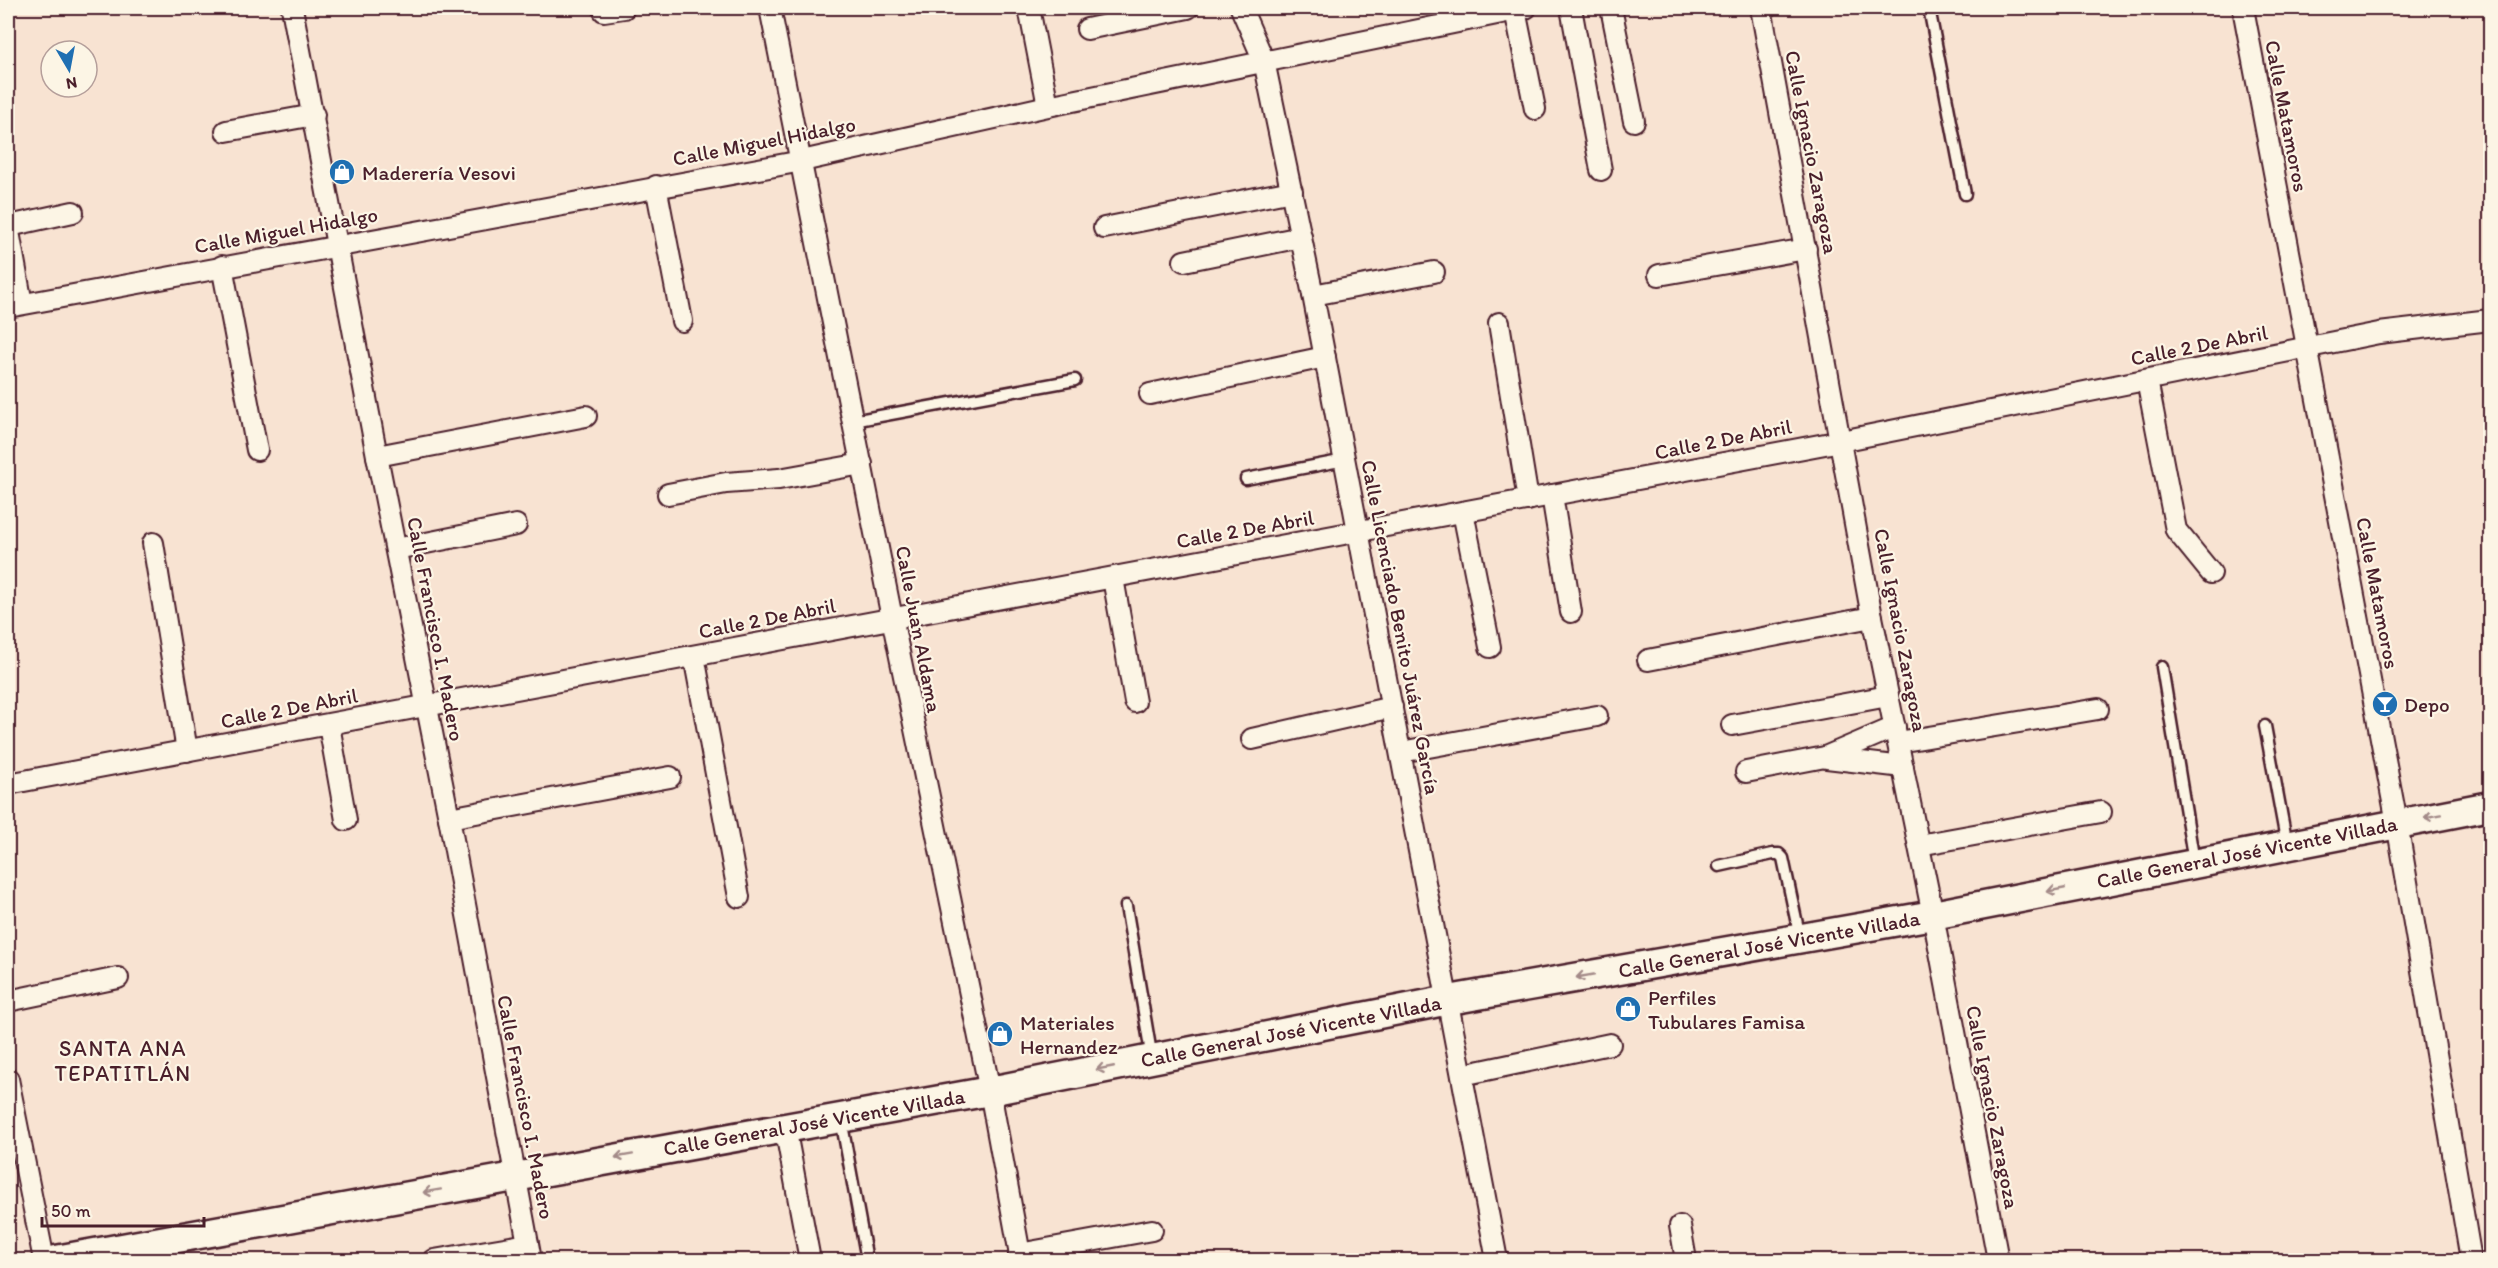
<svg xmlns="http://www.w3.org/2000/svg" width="2498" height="1268" viewBox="0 0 2498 1268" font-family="Itim,sans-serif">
  <rect width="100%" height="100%" fill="#f8e3d2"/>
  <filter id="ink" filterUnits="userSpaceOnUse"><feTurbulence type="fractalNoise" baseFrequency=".0167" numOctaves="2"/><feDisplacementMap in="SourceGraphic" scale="12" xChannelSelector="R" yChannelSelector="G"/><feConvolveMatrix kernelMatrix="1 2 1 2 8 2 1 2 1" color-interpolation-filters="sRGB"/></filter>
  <g filter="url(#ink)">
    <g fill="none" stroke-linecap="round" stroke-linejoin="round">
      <g stroke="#4a1f2b" stroke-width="15">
        <g id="service">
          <path d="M1929 8 1965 194"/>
          <path d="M853 421 1075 380"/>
          <path d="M1246 479 1345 460"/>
          <path d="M2162 667 2194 862"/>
          <path d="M2265 726 2287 845"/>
          <path d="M1719 866 1773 854H1779L1783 858 1800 938"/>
          <path d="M1126 906 1152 1059"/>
          <path d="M841 1119 867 1260"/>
        </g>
      </g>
      <g stroke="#4a1f2b" stroke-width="24">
        <g id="minor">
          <path d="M292 8 377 456 449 818 531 1260"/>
          <path d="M770 8 892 618 990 1091 1021 1260"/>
          <path d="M1029 8 1048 106"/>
          <path d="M1241 8 1264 61 1313 295 1497 1260"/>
          <path d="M1571 8 1601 170"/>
          <path d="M1611 8 1634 121"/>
          <path d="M1761 8 1872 617 1933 915 1998 1260"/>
          <path d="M2243 8 2397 823 2471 1260"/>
          <path d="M1515 10 1535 109"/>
          <path d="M604 11 624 8"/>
          <path d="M1087 29 1188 8"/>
          <path d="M226 131 314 115"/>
          <path d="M656 186 682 321"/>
          <path d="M8 226 22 304"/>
          <path d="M9 226 73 212"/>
          <path d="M1104 228 1292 191"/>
          <path d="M1184 261 1301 237"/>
          <path d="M222 266 257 450"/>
          <path d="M1659 275 1806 249"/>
          <path d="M1313 295 1434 272"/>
          <path d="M8 307 802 161 1048 106 1526 8"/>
          <path d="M1499 323 1528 500"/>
          <path d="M2147 380 2176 530 2211 573"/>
          <path d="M1150 394 1325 357"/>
          <path d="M377 456 586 416"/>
          <path d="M668 494 726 483 779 479 862 464"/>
          <path d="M1552 495 1571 612"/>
          <path d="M1463 512 1490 647"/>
          <path d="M153 543 187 751"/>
          <path d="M396 549 516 525"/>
          <path d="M1113 578 1135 702"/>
          <path d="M694 656 739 897"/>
          <path d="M1648 660 1872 617"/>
          <path d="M329 725 346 820"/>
          <path d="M1732 725 1888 696"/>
          <path d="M1252 739 1392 707"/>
          <path d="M1898 742 2098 709"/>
          <path d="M1401 752 1597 716"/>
          <path d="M1827 758 1903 767"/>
          <path d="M1746 772 1825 757 1895 727"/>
          <path d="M8 784 1841 441 2379 333 2490 320"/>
          <path d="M449 818 670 777"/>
          <path d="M1919 845 2101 812"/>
          <path d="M8 1001 118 978"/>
          <path d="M1462 1075 1610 1044"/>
          <path d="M8 1079 44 1260"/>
          <path d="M785 1127 810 1260"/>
          <path d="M1680 1226 1686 1260"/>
          <path d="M1019 1254 1152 1230"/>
          <path d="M434 1260 528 1244"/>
        </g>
      </g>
      <g stroke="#4a1f2b" stroke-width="33">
        <path id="secondary" d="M56 1260 990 1091 1449 1000 1933 915 2490 806"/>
      </g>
      <use href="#service" stroke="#fcf5e5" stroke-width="10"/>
      <use href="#minor" stroke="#fcf5e5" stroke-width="20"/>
      <use href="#secondary" stroke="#fcf5e5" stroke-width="28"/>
    </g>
    <defs><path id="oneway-shaft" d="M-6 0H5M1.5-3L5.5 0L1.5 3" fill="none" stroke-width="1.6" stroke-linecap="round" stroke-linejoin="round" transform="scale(1.5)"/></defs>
    <g stroke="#a38a88">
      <use href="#oneway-shaft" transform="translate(2433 816) rotate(170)"/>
      <use href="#oneway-shaft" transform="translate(2056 890) rotate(169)"/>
      <use href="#oneway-shaft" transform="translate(1585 976) rotate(170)"/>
      <use href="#oneway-shaft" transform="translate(1105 1068) rotate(169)"/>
      <use href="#oneway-shaft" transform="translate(624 1156) rotate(170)"/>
      <use href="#oneway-shaft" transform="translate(432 1191) rotate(170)"/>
    </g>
  </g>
  <defs>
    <g id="shop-disc" transform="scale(1.35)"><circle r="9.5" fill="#1f6fb2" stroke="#fcf5e5"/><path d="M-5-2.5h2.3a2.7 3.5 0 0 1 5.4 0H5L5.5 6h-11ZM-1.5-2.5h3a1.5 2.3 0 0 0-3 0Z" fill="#fff"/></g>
    <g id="bar-disc" transform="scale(1.35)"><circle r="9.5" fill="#1f6fb2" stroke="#fcf5e5"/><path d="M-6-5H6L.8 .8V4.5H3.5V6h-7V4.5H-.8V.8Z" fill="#fff"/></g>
  </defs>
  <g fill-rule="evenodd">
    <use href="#shop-disc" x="342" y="172"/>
    <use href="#bar-disc" x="2385" y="704"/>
    <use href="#shop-disc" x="1628" y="1009"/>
    <use href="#shop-disc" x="1000" y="1034"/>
  </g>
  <g text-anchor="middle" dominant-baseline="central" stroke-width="4.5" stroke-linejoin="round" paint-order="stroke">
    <g font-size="21" fill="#4a1f2b" stroke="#fcf5e5">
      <text transform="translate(2287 116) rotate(79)">Calle Matamoros</text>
      <text transform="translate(764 141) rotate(-11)">Calle Miguel Hidalgo</text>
      <text transform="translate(1812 152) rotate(79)">Calle Ignacio Zaragoza</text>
      <text transform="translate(286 230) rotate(-10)">Calle Miguel Hidalgo</text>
      <text transform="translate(2199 345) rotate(-11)">Calle 2 De Abril</text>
      <text transform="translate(1723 439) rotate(-11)">Calle 2 De Abril</text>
      <text transform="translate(1245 529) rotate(-10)">Calle 2 De Abril</text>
      <text transform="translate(2378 593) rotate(79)">Calle Matamoros</text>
      <text transform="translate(767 618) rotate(-11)">Calle 2 De Abril</text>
      <text transform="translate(1401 627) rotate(79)">Calle Licenciado Benito Juárez García</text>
      <text transform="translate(436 629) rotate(79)">Calle Francisco I. Madero</text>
      <text transform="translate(919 629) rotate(79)">Calle Juan Aldama</text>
      <text transform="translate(1901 630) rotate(79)">Calle Ignacio Zaragoza</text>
      <text transform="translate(289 708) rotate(-11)">Calle 2 De Abril</text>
      <text transform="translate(2247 852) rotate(-11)">Calle General José Vicente Villada</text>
      <text transform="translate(1769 944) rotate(-10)">Calle General José Vicente Villada</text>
      <text transform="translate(1291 1031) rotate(-11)">Calle General José Vicente Villada</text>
      <text transform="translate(526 1107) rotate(79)">Calle Francisco I. Madero</text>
      <text transform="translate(1993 1107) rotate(79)">Calle Ignacio Zaragoza</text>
      <text transform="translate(814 1122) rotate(-10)">Calle General José Vicente Villada</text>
    </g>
    <g font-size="21" fill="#4a1f2b" stroke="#fcf5e5" text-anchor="start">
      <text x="362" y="172">Maderería Vesovi</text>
      <text x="2404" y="704">Depo</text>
      <text x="1648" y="997">Perfiles<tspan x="1648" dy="24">Tubulares Famisa</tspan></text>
      <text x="1020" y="1022">Materiales<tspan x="1020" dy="24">Hernandez</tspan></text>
    </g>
    <g font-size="22" letter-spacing="1.5" fill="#4a1f2b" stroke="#fcf5e5">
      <text x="123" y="1048">SANTA ANA<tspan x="123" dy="25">TEPATITLÁN</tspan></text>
    </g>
  </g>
  <rect width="2498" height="1268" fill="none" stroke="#fcf5e5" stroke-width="30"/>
  <rect x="15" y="15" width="2468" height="1238" fill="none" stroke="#4a1f2b" stroke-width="2" filter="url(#ink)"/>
  <g transform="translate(69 69) rotate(170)"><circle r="28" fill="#fcf5e5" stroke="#b59f9b" stroke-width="1.5"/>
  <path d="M0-4.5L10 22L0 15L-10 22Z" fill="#1f6fb2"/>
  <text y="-9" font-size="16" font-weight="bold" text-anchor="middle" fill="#4a1f2b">N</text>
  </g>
  <path d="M42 1217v9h162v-9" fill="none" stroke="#4a1f2b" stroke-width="3"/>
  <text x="51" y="1217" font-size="18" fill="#4a1f2b" stroke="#fcf5e5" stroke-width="4.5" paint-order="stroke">50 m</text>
</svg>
